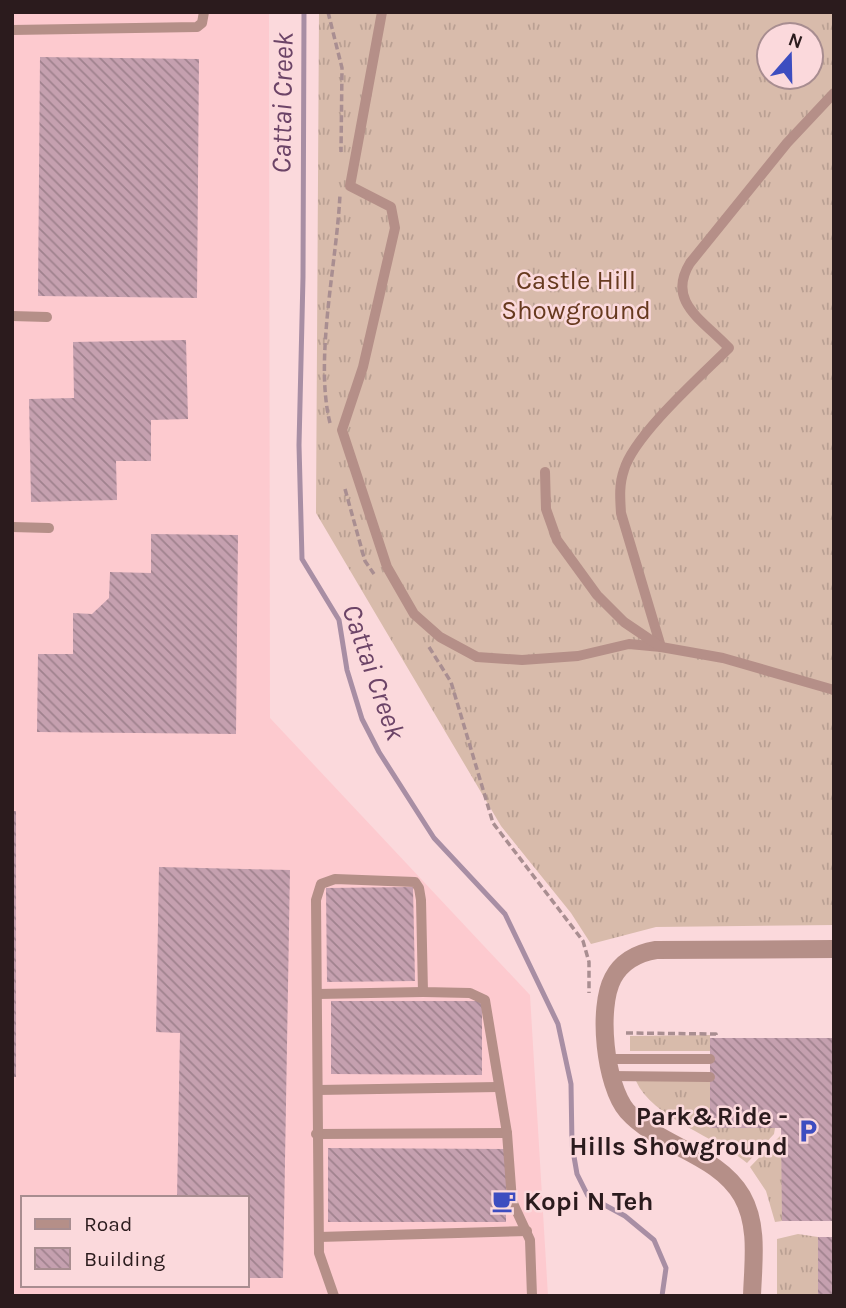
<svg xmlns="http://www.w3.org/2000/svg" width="846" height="1308" viewBox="0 0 846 1308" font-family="Karla,sans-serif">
  <defs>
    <pattern id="grass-tufts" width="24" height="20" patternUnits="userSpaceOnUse" patternTransform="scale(1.75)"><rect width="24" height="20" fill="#d8bbab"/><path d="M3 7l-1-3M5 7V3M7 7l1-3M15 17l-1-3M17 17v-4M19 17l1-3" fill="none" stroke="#baa093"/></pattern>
    <pattern id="building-back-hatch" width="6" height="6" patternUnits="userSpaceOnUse" patternTransform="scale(1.75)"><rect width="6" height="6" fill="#c5a0af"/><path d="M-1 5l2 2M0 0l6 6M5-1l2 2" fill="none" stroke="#a0828e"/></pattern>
  </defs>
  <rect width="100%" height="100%" fill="#fbd9dc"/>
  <path fill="#fdcacf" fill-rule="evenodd" d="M12 12H269L270 718 530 995 548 1296H12ZM23 1198H247V1285H23Z"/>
  <g fill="url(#grass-tufts)" fill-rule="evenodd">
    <path d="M319 12H834V925L656 927 591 944 571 913 501 826 316 513ZM769 35H811V77H769Z"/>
    <path d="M710 1035V1051H630V1036Z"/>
    <path d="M710 1079V1128H775L774 1134 747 1163C717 1137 652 1118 636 1081Z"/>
    <path d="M782 1134V1221L775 1222 766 1191 750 1167Z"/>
    <path d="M798 1234 818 1237V1296H777V1239Z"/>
  </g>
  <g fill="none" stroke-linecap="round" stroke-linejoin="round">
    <path stroke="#a88ea4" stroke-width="5" d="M304 12 303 277 299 445 302 559 339 620 347 670 362 719 379 752 434 838 505 914 558 1024 571 1084 572 1145 577 1174 588 1196 625 1216 654 1240 666 1268 662 1296"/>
  </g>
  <g fill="url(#building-back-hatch)">
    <path d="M40 57 199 59 197 298 38 296Z"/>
    <path d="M186 340 188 419 151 420V461H116L117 500 31 502 29 399 74 398 73 342Z"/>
    <path d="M151 534 238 535 236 734 37 732 38 654H73V613L92 614 109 598 110 572 151 573Z"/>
    <rect x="12" y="811" width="4" height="266"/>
    <path d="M159 867 290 870 283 1278H247V1198H177L180 1033 156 1032Z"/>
    <path d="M413 887 415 981 327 982 326 888Z"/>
    <path d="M331 1001H482V1075L331 1074Z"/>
    <path d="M710 1038H834V1221H782L781 1128H710Z"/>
    <path d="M328 1148 506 1149V1222H328Z"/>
    <rect x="818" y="1237" width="16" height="59"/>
  </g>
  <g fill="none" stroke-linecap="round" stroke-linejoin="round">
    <g stroke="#a98e91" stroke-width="3.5" stroke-dasharray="7 3.5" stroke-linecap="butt">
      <path d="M328 12 342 68 341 152"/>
      <path d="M330 423C314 359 337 262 340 194"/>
      <path d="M345 489 365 561 374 574"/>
      <path d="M429 647 451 682 493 823 583 941 589 962V993"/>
      <path d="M626 1033 716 1034V1038"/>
    </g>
    <g stroke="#b58f88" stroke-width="10">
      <path d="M382 12 350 186 391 207 395 228 363 367 342 430 387 567 414 614 440 637 477 657 522 660 578 656 629 644 661 647 621 513C620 498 619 484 624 470 634 435 702 375 729 348 703 320 666 302 690 263L787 143 834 93"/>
      <path d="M12 30 197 27 202 23 204 12"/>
      <path d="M12 316 47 317"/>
      <path d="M545 472 546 509 557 540 597 595 624 622 661 647 723 658 834 690"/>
      <path d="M12 527 49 528"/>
      <path d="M318 994 423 992"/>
      <path d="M607 1059H710"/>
      <path d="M610 1076 710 1077"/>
      <path d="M318 1090 498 1087"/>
      <path d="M316 1134 507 1133"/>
      <path d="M319 1237 527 1231"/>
      <path d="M334 1296 319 1253 316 900 321 884 335 879 415 882 419 888 421 900 423 992 470 993 485 1000 507 1133 512 1201 530 1240 532 1296"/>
    </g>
    <path stroke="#b58f88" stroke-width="18" d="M752 1296C753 1263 759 1226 742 1196 717 1153 659 1147 627 1111 605 1085 597 1008 613 978 622 961 638 953 656 950L834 949"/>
  </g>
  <defs>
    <g id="parking-bare" transform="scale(1.89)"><path d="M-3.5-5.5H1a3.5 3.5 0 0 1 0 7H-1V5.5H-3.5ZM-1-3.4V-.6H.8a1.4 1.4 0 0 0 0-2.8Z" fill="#3d4dc0" stroke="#fbd9dc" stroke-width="2.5" paint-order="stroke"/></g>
    <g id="cafe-bare" transform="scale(1.89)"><path d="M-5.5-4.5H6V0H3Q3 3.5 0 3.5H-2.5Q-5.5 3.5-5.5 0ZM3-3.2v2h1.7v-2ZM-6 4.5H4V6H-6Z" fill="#3d4dc0" stroke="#fbd9dc" stroke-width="2.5" paint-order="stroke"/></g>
  </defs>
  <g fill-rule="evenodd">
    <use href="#parking-bare" x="808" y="1131"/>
    <use href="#cafe-bare" x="504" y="1201"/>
  </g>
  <g text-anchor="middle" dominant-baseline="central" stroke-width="5" stroke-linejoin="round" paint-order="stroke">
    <g font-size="26" fill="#673a1f" stroke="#fbd9dc">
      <text x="576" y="280">Castle Hill<tspan x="576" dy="30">Showground</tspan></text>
    </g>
    <g font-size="26" font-weight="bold" fill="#2b1b1d" stroke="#fbd9dc" text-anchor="end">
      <text x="788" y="1116">Park&amp;Ride -<tspan x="788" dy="30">Hills Showground</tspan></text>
      <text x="524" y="1201" text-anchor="start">Kopi N Teh</text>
    </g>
    <g font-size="28" font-style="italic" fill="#6c4467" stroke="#fbd9dc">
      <text transform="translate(282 103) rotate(-89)">Cattai Creek</text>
      <text transform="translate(374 672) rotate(71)">Cattai Creek</text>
    </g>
  </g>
  <rect width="846" height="1308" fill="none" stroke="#2b1b1d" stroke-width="28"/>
  <rect x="21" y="1196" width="228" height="91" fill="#fbd9dc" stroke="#a88d90" stroke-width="2"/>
  <rect x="35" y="1219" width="35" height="10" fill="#b58f88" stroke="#a88d90" stroke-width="2"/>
  <text x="84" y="1231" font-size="21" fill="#2b1b1d">Road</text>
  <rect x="35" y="1248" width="35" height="21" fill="url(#building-back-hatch)" stroke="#a88d90" stroke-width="2"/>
  <text x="84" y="1266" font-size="21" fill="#2b1b1d">Building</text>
  <g transform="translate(790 56) rotate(20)"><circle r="33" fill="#fbd9dc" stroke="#a88d90" stroke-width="2"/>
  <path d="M0-5L12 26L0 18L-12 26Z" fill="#3d4dc0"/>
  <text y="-10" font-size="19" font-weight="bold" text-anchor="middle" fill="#2b1b1d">N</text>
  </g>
</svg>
